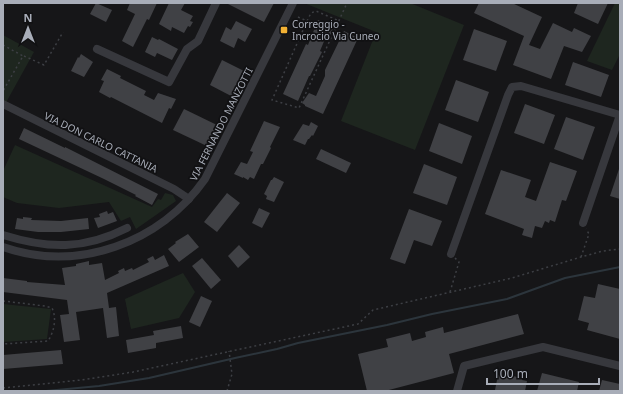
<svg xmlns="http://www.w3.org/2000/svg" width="623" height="394" viewBox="0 0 623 394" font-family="'Noto Sans',sans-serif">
  <rect width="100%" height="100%" fill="#161618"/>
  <g fill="#1e261f">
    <path d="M304 3H410L464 25 415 150 341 121 376 32Z"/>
    <path d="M615 3H620V54L612 70 587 61Z"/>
    <path d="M3 35 34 52 3 108Z"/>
    <path d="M15 145 152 207 158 199 161 200 165 193 173 195 176 201 136 229 130 217 121 221 109 202 59 208 17 203 3 197V171Z"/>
    <path d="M183 273 195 292 179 318 131 329 125 299Z"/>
    <path d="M3 304 51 309 47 339 3 342Z"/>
  </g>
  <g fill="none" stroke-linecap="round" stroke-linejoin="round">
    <path stroke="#2c353c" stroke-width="2" d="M46 391 99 386 149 378 235 358 277 349 298 343 387 325 432 314 507 299 565 278 620 267"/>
  </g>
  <g fill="#404145">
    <path d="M96 3 112 10 106 22 90 14Z"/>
    <path d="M130 3H157L149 20 147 19 133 47 122 41 135 14 127 10Z"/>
    <path d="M169 3H185L181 10 193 16 190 21 193 22 190 27 188 26 184 33 172 27 171 31 159 24Z"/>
    <path d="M226 3H274L264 22Z"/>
    <path d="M479 3H512L542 17 529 45 540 49 553 23 572 32 574 28 591 36 582 52 564 46 551 79 513 65 524 36 474 13Z"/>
    <path d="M578 3H608L598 24 574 13Z"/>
    <path d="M318 20 334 27 328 40 325 39 320 51 322 52 310 76H309L298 101 283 94 306 44 308 45Z"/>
    <path d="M236 21 252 29 245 42 238 38 234 48 220 41 226 27 231 30Z"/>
    <path d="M474 29 507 41 496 71 463 60Z"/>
    <path d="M344 31 358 38 323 114 305 106V105L302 103 309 93 316 96 325 76V70Z"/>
    <path d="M152 37 158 40 159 39 178 49 172 60 157 53 155 57 145 52Z"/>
    <path d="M81 54 93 62 84 77 71 71 78 57 79 58Z"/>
    <path d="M222 60 246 72 233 97 210 85Z"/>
    <path d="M573 62 609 75 601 97 565 85Z"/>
    <path d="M107 69 121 76 120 78 146 91 144 95 154 100 158 93 176 99 171 109 169 108 162 123 111 97 110 98 99 92 104 81 101 80Z"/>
    <path d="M456 80 489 92 478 122 445 110Z"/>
    <path d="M525 104 555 115 544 144 514 133Z"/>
    <path d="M184 109 219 126 209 147 173 130Z"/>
    <path d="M566 117 595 127 583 160 554 149Z"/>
    <path d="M264 121 280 127 270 147 271 148 263 164H261L254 179 250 177 248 180 243 177V178L234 174 241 162 247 164 253 152 250 151Z"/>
    <path d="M311 122 318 126 313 136 312 135 309 139H308L305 145 293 140 303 124 309 126Z"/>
    <path d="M439 123 472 136 462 164 429 151Z"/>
    <path d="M24 128 65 148V147L71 150 158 194 152 205 135 196 136 195 104 179 19 139Z"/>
    <path d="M321 149 351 163 346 173 316 159Z"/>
    <path d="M550 162 577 171 566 201 562 200 555 222 550 220 549 223 545 221 542 228 535 226 532 238 522 235 524 229 485 214 501 170 531 180 525 197 536 201Z"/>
    <path d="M424 164 457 177 447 205 413 193Z"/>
    <path d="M619 169 620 170V199L610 196Z"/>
    <path d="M274 177 284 182 274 202 266 199 267 196 264 194 271 180H272Z"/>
    <path d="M227 193 240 203 217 232 204 222Z"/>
    <path d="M259 208 270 213 262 228 252 223Z"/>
    <path d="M409 209 442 221 432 246 414 240 405 264 390 259Z"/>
    <path d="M107 211 108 214 113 212 117 221 98 228 94 218 100 217 99 214Z"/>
    <path d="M23 217 32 218 31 220 61 221 88 218 89 229 61 232H38L15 229 17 218 23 219Z"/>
    <path d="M188 234 199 247 179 262 168 249 176 243 175 242Z"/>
    <path d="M239 245 250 257 238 268 228 256Z"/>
    <path d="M164 255 169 266 107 293 109 308 116 307 119 336 107 338 103 308 76 312 80 340 64 342 60 315 69 314 67 300 3 292V278L27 281V282L65 285 62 268 76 266V264L89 261V265L102 263 105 280 119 273 118 271 124 268 125 271 132 268 133 270 149 262 147 259 153 256 155 260Z"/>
    <path d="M202 258 221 280 211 289 192 266Z"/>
    <path d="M598 284 620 289V339L587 330 589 323 578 320 584 296 595 298Z"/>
    <path d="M201 296 212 301 200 327 189 322Z"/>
    <path d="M518 314 524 334 449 354 454 373 385 391H367L358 354 388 347 386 339 410 333 412 341 426 337 425 332 443 327 444 333Z"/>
    <path d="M181 326 183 338 156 343V348L128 353 126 340 154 335 153 331Z"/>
    <path d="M61 350 63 364 3 369V355Z"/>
    <path d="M542 373 579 382 577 391H537Z"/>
    <path d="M504 374 522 378V380L527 381 525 391 495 390 498 375 504 376Z"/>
    <path d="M602 380 620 384V391H599Z"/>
  </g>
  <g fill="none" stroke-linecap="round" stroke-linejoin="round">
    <g stroke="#3d3f44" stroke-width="1.5" stroke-dasharray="2 3" stroke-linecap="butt">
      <path d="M298 17 307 21 272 100 299 108 347 3"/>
      <path d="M307 21 311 13 316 11 339 21"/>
      <path d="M3 45 23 56 3 91"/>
      <path d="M24 56 44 65 63 32"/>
      <path d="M581 257 589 234 586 229"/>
      <path d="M450 292 459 262 455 258"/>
      <path d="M3 301 45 306 52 308C57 318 54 332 48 341L3 344"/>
      <path d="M3 388 81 380 133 372 358 324 373 310 512 278 581 257 603 251 620 249"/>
      <path d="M227 391 232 374 229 351"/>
    </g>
    <g stroke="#37383d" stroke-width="8">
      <path d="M97 49 169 82 187 49 198 41 216 3"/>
      <path d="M3 104 174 189 189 199"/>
      <path d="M583 223 620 115"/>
      <path d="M3 235C48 249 84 250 127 228"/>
      <path d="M3 247C78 273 160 243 205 179L293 3"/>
      <path d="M451 254 508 95 512 87 521 86 620 115"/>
      <path d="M457 391 464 366 543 347 620 366"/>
    </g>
  </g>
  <rect fill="#f2b134" stroke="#111113" stroke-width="1.5" x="280" y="26" width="8" height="8" rx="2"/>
  <g text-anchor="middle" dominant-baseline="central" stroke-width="3.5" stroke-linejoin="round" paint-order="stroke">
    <g font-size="10" fill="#a8adb8" stroke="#111113" text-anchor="start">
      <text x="292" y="24">Correggio -<tspan x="292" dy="12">Incrocio Via Cuneo</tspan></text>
    </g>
    <g font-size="10" fill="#a8adb8" stroke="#111113">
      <text transform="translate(221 124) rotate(-63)">VIA FERNANDO MANZOTTI</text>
      <text transform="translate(101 142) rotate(26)">VIA DON CARLO CATTANIA</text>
    </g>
  </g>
  <rect width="623" height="394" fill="none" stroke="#a8adb8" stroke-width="8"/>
  <g transform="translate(28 28)" stroke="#111113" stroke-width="3" paint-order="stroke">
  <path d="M0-3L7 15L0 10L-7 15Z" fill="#a8adb8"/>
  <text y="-6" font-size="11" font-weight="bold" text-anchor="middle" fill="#a8adb8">N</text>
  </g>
  <path d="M487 378v6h112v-6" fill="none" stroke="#a8adb8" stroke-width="2"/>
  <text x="493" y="378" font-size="12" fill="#a8adb8" stroke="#111113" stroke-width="3" paint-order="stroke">100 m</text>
</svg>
